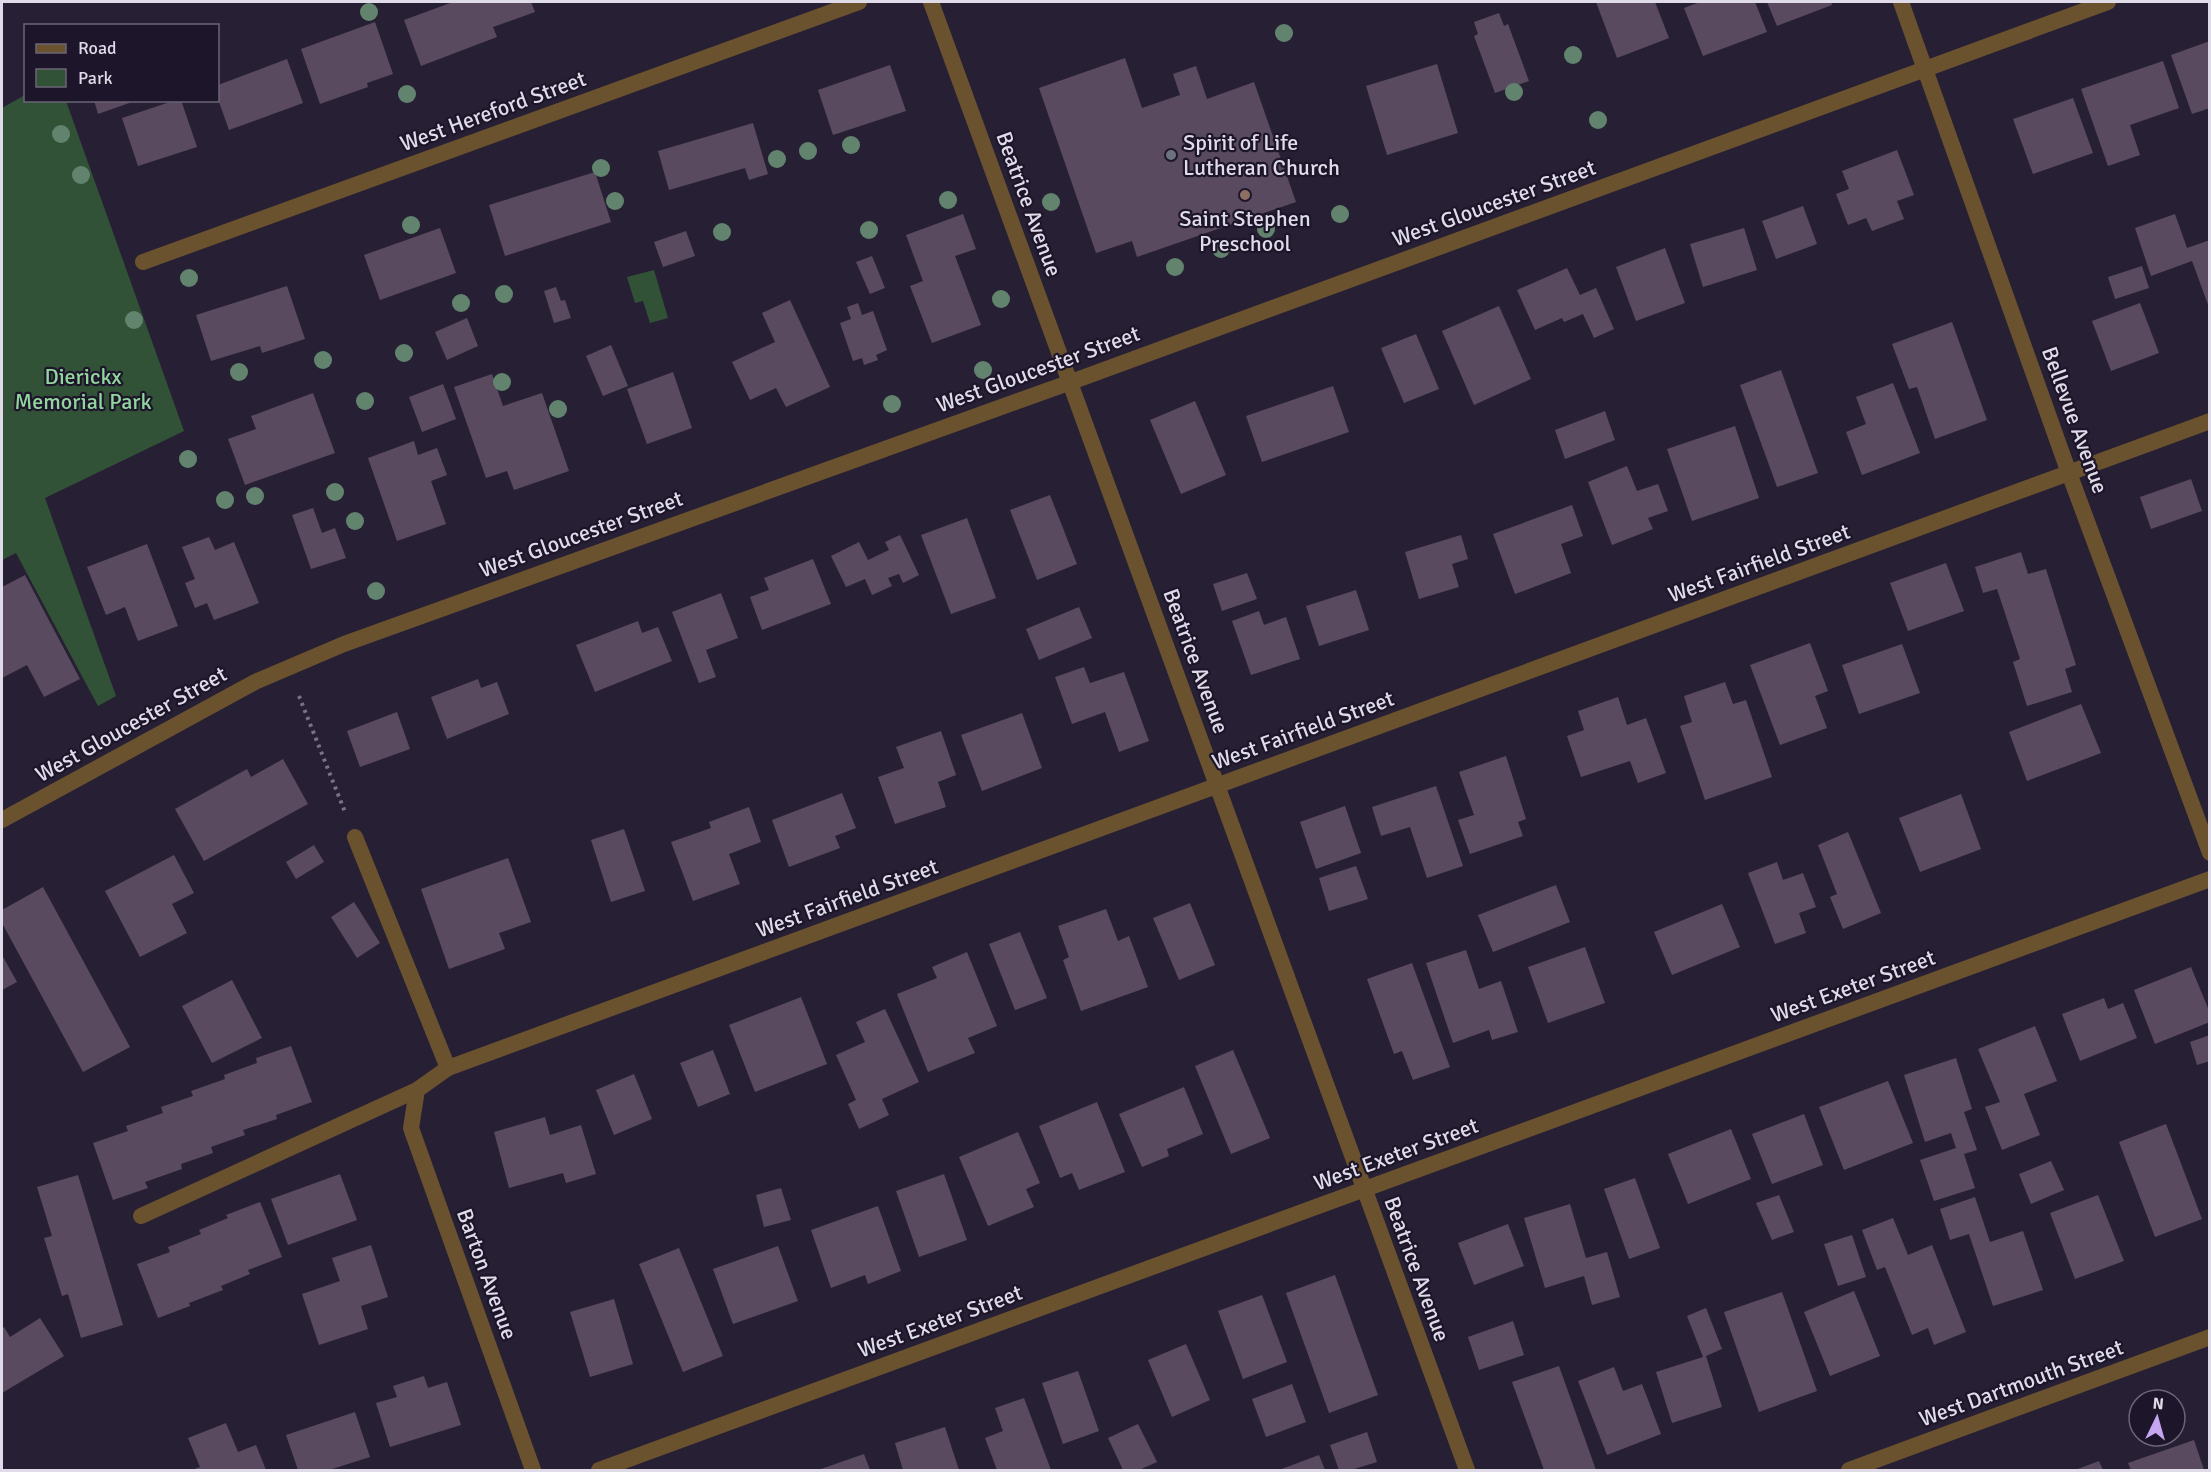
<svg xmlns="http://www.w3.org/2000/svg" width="2211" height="1472" viewBox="0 0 2211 1472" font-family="Signika,sans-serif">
  <rect width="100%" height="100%" fill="#272034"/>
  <g fill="#325238">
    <path d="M25 95 26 100 66 101 184 431 45 498 116 696 98 706 16 553 2 560V108Z"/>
    <path d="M654 270 668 318 650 323 643 301 635 303 627 277Z"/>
  </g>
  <g fill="#5a4a5f">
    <path d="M453 2H531L535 12 493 27 497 37 421 66 404 20Z"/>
    <path d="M1596 2H1655L1669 38 1617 58Z"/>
    <path d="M1700 2H1755L1767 32 1703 56 1684 8Z"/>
    <path d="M1767 2H1831L1832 5 1777 26Z"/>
    <path d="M1499 13 1504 26 1508 24 1529 81 1495 93 1474 36 1478 34 1474 22Z"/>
    <path d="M375 22 393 74 367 83 368 87 320 104 301 49Z"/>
    <path d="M2210 41V108L2192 114 2171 55Z"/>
    <path d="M1125 58 1142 108 1180 95 1173 74 1196 66 1207 99 1254 82 1296 202 1137 257 1132 241 1096 253 1039 88Z"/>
    <path d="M287 59 303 103 229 130 218 99V85Z"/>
    <path d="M2163 61 2179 108 2130 125 2140 155 2108 166 2081 89Z"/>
    <path d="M1437 64 1458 133 1387 155 1366 86Z"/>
    <path d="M890 65 906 111 833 135 818 90Z"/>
    <path d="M2073 98 2093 153 2033 174 2013 119Z"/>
    <path d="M94 100H135V101L98 114Z"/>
    <path d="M176 100H181L197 147 138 166 122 118Z"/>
    <path d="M753 123 768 174 749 180 745 168 669 190 658 151Z"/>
    <path d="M1897 150 1914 195 1897 201 1904 219 1872 231 1866 218 1848 225 1836 194 1849 189 1842 171Z"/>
    <path d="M595 172 611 222 505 256 489 205Z"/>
    <path d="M1803 206 1817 244 1776 259 1762 221Z"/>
    <path d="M963 214 976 249 955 256 981 325 932 343 910 286 923 281 906 235Z"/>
    <path d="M2175 214 2187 248 2210 240V310L2192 261 2151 276 2135 228Z"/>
    <path d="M440 228 456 273 380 300 364 255Z"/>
    <path d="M1744 228 1757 270 1703 287 1690 244Z"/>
    <path d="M686 231 695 256 663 267 654 242Z"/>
    <path d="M1665 248 1685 303 1636 321 1616 267Z"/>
    <path d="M872 256 885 288 870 294 856 262Z"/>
    <path d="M2142 266 2149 288 2115 299 2108 277Z"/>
    <path d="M1567 268 1580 295 1596 288 1614 329 1594 338 1583 314 1564 322 1562 318 1535 330 1517 290Z"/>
    <path d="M287 286 305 339 262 353 260 346 211 361 196 315Z"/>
    <path d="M556 287 561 301 565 300 571 318 554 323 544 291Z"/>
    <path d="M790 300 830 387 786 407 776 388 750 400 732 362 775 342 762 313Z"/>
    <path d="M858 303 862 315 873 311 887 350 876 355 878 360 864 365 862 358 853 361 840 323 851 319 847 307Z"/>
    <path d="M2140 303 2159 353 2111 371 2092 321Z"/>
    <path d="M1499 306 1531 379 1474 405 1442 331Z"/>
    <path d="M467 318 478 346 447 360 435 332Z"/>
    <path d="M1952 322 1987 420 1935 439 1917 387 1909 389 1892 344Z"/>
    <path d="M1416 334 1439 389 1404 403 1381 348Z"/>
    <path d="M611 345 628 386 603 396 586 356Z"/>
    <path d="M1781 370 1818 473 1777 487 1740 385Z"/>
    <path d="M673 372 692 428 647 444 627 389Z"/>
    <path d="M492 374 503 406 542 393 569 471 514 490 507 471 486 478 454 387Z"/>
    <path d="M1893 383 1920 453 1862 475 1846 432 1866 424 1856 397Z"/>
    <path d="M443 384 456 419 422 432 409 397Z"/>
    <path d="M1333 386 1349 432 1262 462 1246 416Z"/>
    <path d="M313 393 335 453 245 485 228 439 256 429 251 416Z"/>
    <path d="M1195 401 1226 475 1181 494 1150 420Z"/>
    <path d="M1605 411 1615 440 1565 459 1555 430Z"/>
    <path d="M1735 426 1759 498 1692 521 1667 449Z"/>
    <path d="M414 441 418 455 437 448 447 475 431 481 446 524 397 541 368 458Z"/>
    <path d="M1627 466 1637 491 1658 484 1668 511 1648 518 1653 529 1612 545 1588 482Z"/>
    <path d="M2191 479 2202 511 2151 529 2140 497Z"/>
    <path d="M1050 495 1077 564 1037 580 1010 510Z"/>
    <path d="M1572 505 1583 536 1561 544 1571 573 1515 594 1493 534Z"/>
    <path d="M313 508 322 533 335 528 346 558 311 569 292 515Z"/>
    <path d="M967 518 996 598 951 614 921 535Z"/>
    <path d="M900 535 919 575 903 583 899 574 888 578 892 586 872 595 865 579 846 587 831 556 859 542 868 560 889 550 885 542Z"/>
    <path d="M1461 535 1468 559 1452 564 1459 587 1419 599 1405 552Z"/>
    <path d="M209 537 215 550 234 542 259 603 214 620 207 603 195 608 185 583 195 579 182 547Z"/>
    <path d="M147 544 178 626 138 641 125 607 106 615 87 567Z"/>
    <path d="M2021 552 2028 574 2046 569 2076 665 2065 669 2072 692 2027 706 2013 662 2020 659 1997 589 1983 593 1975 567Z"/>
    <path d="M813 559 831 604 762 630 750 597 769 590 764 578Z"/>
    <path d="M1946 563 1964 611 1908 631 1890 583Z"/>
    <path d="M1247 573 1257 599 1222 611 1213 584Z"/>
    <path d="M25 575 80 679 44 697 27 665 2 678V587Z"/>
    <path d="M1356 590 1369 630 1319 646 1306 606Z"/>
    <path d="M721 593 738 638 706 650 716 677 699 683 672 612Z"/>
    <path d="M1079 607 1092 638 1039 660 1026 629Z"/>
    <path d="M1259 611 1264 625 1286 617 1300 659 1251 675 1232 621Z"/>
    <path d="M638 621 642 633 658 627 672 661 595 692 576 645Z"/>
    <path d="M1810 643 1828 691 1815 696 1827 728 1780 745 1750 665Z"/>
    <path d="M1902 644 1920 693 1859 714 1842 665Z"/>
    <path d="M1084 667 1090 683 1124 672 1149 741 1119 752 1105 712 1072 724 1055 677Z"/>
    <path d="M478 679 481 688 497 682 509 714 447 739 431 697Z"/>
    <path d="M1725 682 1733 704 1746 700 1772 777 1705 800 1680 726 1692 722 1684 696Z"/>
    <path d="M1618 697 1627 725 1646 718 1666 773 1638 783 1630 761 1581 777 1567 736 1584 730 1578 711Z"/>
    <path d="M2081 704 2101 753 2027 781 2009 732Z"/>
    <path d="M397 712 410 749 360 767 347 731Z"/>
    <path d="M1022 713 1042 768 982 791 961 735Z"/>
    <path d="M941 731 956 775 938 782 946 807 895 824 878 777 904 768 896 747Z"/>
    <path d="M1506 756 1526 819 1518 822 1523 836 1470 854 1458 820 1474 815 1459 772Z"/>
    <path d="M283 759 308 804 204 861 175 809 247 769 251 777Z"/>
    <path d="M1436 786 1463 866 1427 878 1410 827 1381 836 1372 807Z"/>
    <path d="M842 793 856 828 835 836 840 848 789 867 772 820Z"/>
    <path d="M1961 794 1981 849 1920 872 1899 818Z"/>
    <path d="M1345 806 1361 853 1316 869 1300 822Z"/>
    <path d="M749 807 761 842 729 854 740 884 693 901 671 842 711 828 709 822Z"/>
    <path d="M624 829 645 891 611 902 591 840Z"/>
    <path d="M1848 832 1881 913 1843 929 1830 897 1837 894 1818 845Z"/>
    <path d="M314 845 324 862 296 879 286 862Z"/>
    <path d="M174 855 194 893 172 904 187 933 140 957 105 891Z"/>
    <path d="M508 858 531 922 499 933 505 949 449 969 421 889Z"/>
    <path d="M1777 862 1783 880 1803 873 1816 907 1799 913 1806 933 1775 944 1748 873Z"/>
    <path d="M1356 866 1368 899 1329 911 1319 878Z"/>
    <path d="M1556 885 1570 922 1493 952 1478 915Z"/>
    <path d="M43 887 130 1047 83 1072 2 923V910Z"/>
    <path d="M354 902 380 943 357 958 331 917Z"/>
    <path d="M1190 903 1215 965 1179 980 1153 918Z"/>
    <path d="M1722 904 1740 947 1672 975 1654 932Z"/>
    <path d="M1106 909 1118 941 1129 936 1148 987 1081 1011 1063 960 1069 957 1058 926Z"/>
    <path d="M1020 932 1047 998 1015 1010 989 944Z"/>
    <path d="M1585 947 1605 1003 1548 1023 1528 967Z"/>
    <path d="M1466 950 1479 989 1501 981 1518 1032 1492 1040 1489 1030 1453 1043 1426 963Z"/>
    <path d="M967 952 997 1026 968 1038 975 1053 928 1072 897 994 937 978 932 967Z"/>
    <path d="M2 955 17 982 2 990Z"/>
    <path d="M1412 963 1450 1067 1413 1080 1402 1051 1394 1054 1367 979Z"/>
    <path d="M2191 967 2210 1013V1022L2155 1044 2134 990Z"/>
    <path d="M232 980 262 1038 212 1063 182 1006Z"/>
    <path d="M801 997 827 1064 755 1092 729 1025Z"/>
    <path d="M2104 998 2108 1009 2123 1003 2137 1038 2080 1061 2062 1014Z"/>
    <path d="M885 1009 919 1082 882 1099 889 1115 859 1129 848 1104 856 1100 836 1055 865 1042 856 1022Z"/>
    <path d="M2035 1026 2057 1081 2024 1094 2040 1135 2002 1150 1985 1107 2000 1102 1978 1049Z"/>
    <path d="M2210 1035V1061L2197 1065 2190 1042Z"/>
    <path d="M291 1046 312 1102 276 1115 277 1119 243 1130 245 1135 211 1147 213 1153 181 1164 182 1169 145 1182 148 1188 113 1200 93 1143 128 1131 126 1126 163 1113 161 1107 193 1096 191 1091 225 1079 224 1075 257 1063 256 1058Z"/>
    <path d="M713 1050 730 1094 698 1107 680 1063Z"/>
    <path d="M1233 1050 1270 1138 1231 1154 1195 1066Z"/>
    <path d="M1956 1058 1972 1109 1964 1112 1977 1150 1964 1154 1975 1188 1934 1201 1920 1160 1956 1148 1951 1133 1925 1142 1904 1075Z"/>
    <path d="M634 1074 652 1119 614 1135 596 1090Z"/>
    <path d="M1888 1081 1913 1143 1844 1170 1819 1107Z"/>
    <path d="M1184 1087 1203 1134 1167 1149 1169 1156 1142 1167 1119 1114Z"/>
    <path d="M1097 1102 1125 1172 1079 1190 1072 1173 1060 1178 1039 1126Z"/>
    <path d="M1804 1114 1823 1165 1772 1184 1752 1134Z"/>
    <path d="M545 1117 550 1135 581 1125 596 1174 566 1183 563 1173 509 1188 494 1132Z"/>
    <path d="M2166 1124 2202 1219 2155 1237 2119 1142Z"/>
    <path d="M1731 1129 1751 1179 1688 1204 1668 1154Z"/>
    <path d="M1018 1132 1040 1183 1026 1189 1034 1207 988 1226 959 1157Z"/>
    <path d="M2051 1161 2064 1190 2031 1204 2019 1174Z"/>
    <path d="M340 1174 357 1220 288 1245 271 1199Z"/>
    <path d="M944 1174 967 1240 919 1257 896 1191Z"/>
    <path d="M78 1175 123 1325 81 1338 68 1294 62 1296 44 1238 52 1236 37 1187Z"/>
    <path d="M1635 1178 1660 1248 1629 1259 1604 1189Z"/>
    <path d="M781 1188 791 1220 764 1227 756 1195Z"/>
    <path d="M1779 1195 1794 1232 1772 1240 1756 1203Z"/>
    <path d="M2098 1195 2124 1261 2075 1279 2050 1213Z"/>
    <path d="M1975 1197 1990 1242 2023 1231 2043 1290 1993 1306 1969 1234 1950 1240 1940 1209Z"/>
    <path d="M260 1202 282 1257 248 1270 250 1274 221 1286 223 1290 189 1303 190 1306 158 1318 137 1264 170 1252 168 1247 201 1234 199 1230 228 1218 226 1215Z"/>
    <path d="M1570 1204 1586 1258 1607 1252 1620 1297 1592 1305 1584 1276 1545 1288 1524 1218Z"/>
    <path d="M878 1206 901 1271 868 1284 865 1275 831 1288 811 1230Z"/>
    <path d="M1893 1218 1908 1255 1932 1245 1966 1332 1934 1345 1928 1328 1912 1335 1885 1267 1877 1270 1862 1230Z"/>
    <path d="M1508 1224 1524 1266 1474 1285 1458 1243Z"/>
    <path d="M1852 1235 1866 1277 1838 1286 1824 1244Z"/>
    <path d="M371 1245 388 1297 361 1306 368 1329 319 1345 302 1294 340 1281 332 1258Z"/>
    <path d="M778 1246 798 1301 733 1324 713 1269Z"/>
    <path d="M679 1248 723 1356 683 1372 639 1264Z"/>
    <path d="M1335 1275 1378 1395 1329 1413 1286 1293Z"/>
    <path d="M1854 1291 1880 1356 1830 1376 1804 1312Z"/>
    <path d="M1782 1292 1817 1391 1759 1412 1724 1312Z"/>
    <path d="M1262 1295 1287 1362 1243 1379 1218 1311Z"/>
    <path d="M614 1299 633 1364 590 1377 570 1312Z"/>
    <path d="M1706 1308 1722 1349 1706 1356 1722 1407 1672 1423 1656 1372 1703 1357 1687 1316Z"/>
    <path d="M40 1318 64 1356 2 1393V1329L4 1327 10 1337Z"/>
    <path d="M1513 1321 1524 1355 1479 1370 1468 1337Z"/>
    <path d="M1186 1344 1210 1400 1172 1417 1148 1360Z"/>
    <path d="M1559 1366 1596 1470H1544L1512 1382Z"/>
    <path d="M1614 1367 1623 1391 1642 1384 1661 1434 1607 1455 1578 1381Z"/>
    <path d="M1078 1371 1099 1431 1063 1444 1042 1383Z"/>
    <path d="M424 1376 428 1388 447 1382 461 1425 390 1447 376 1403 397 1397 393 1386Z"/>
    <path d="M1292 1384 1306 1422 1266 1437 1252 1399Z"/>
    <path d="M1024 1398 1051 1470H997L985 1438 1003 1431 995 1408Z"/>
    <path d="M355 1412 370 1457 329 1470H298L286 1435Z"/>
    <path d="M226 1423 238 1452 256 1445 266 1470H192L200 1467 188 1438Z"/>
    <path d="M1138 1424 1157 1462 1139 1470H1123L1108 1438Z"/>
    <path d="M945 1427 959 1470H903L895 1443Z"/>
    <path d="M1367 1432 1377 1462 1351 1470H1339L1330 1445Z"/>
    <path d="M2194 1440 2204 1470H2131L2128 1463Z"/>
    <path d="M864 1454 870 1470H821V1469Z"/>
    <path d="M1319 1455 1325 1470H1279Z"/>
    <path d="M2099 1461 2103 1470H2075Z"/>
  </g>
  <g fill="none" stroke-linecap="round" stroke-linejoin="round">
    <path stroke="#787384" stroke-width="4" stroke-dasharray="3 4.5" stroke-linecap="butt" d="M299 696 345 812"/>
    <g stroke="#6b522f" stroke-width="16">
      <path d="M355 837 448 1068"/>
      <path d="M141 1216 417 1090"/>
    </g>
    <g stroke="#6b522f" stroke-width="16">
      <path d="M931 2 1467 1470"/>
      <path d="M1901 2 2069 473 2210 853"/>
      <path d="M143 262 859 2"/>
      <path d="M533 1470 411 1128 417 1090 448 1068 2210 421"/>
      <path d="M599 1470 2210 879"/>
    </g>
    <g stroke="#6b522f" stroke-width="16">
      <path d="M2 820 255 682 344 644 1071 382 2108 2"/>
      <path d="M1849 1470 2210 1337"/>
    </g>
  </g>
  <g fill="#62846e">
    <circle cx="369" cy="12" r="9"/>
    <circle cx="1284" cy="33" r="9"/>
    <circle cx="1573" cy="55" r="9"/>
    <circle cx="1514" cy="92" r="9"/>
    <circle cx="407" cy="94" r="9"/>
    <circle cx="1598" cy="120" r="9"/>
    <circle cx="61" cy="134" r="9"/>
    <circle cx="851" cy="145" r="9"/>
    <circle cx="808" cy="151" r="9"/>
    <circle cx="777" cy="159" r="9"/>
    <circle cx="601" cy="168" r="9"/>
    <circle cx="81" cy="175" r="9"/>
    <circle cx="948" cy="200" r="9"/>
    <circle cx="615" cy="201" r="9"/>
    <circle cx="1051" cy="202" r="9"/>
    <circle cx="1340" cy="214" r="9"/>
    <circle cx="411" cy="225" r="9"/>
    <circle cx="1266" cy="229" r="9"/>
    <circle cx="869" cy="230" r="9"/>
    <circle cx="722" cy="232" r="9"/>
    <circle cx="1221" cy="249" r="9"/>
    <circle cx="1175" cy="267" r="9"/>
    <circle cx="189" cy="278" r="9"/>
    <circle cx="504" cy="294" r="9"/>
    <circle cx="1001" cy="299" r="9"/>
    <circle cx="461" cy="303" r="9"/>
    <circle cx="134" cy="320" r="9"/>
    <circle cx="404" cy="353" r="9"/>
    <circle cx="323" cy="360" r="9"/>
    <circle cx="983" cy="370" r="9"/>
    <circle cx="239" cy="372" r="9"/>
    <circle cx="502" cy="382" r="9"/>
    <circle cx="365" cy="401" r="9"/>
    <circle cx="892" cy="404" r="9"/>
    <circle cx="558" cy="409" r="9"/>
    <circle cx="188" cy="459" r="9"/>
    <circle cx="335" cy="492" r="9"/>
    <circle cx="255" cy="496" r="9"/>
    <circle cx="225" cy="500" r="9"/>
    <circle cx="355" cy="521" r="9"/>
    <circle cx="376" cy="591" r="9"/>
  </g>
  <circle fill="#6b7280" stroke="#1d162a" stroke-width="2" cx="1171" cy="155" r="6"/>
  <circle fill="#8d6e63" stroke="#1d162a" stroke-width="2" cx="1245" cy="195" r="6"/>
  <g text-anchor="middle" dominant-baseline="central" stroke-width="4.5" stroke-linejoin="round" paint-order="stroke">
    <g font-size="22" fill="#dfdbe9" stroke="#1d162a">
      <text transform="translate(493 111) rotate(-20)">West Hereford Street</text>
      <text transform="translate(1494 203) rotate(-20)">West Gloucester Street</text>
      <text transform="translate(1029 204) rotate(70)">Beatrice Avenue</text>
      <text transform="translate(1038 369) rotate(-20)">West Gloucester Street</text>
      <text transform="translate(2075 420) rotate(70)">Bellevue Avenue</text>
      <text transform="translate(581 534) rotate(-20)">West Gloucester Street</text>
      <text transform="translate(1759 563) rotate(-20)">West Fairfield Street</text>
      <text transform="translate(1196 661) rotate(70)">Beatrice Avenue</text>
      <text transform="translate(131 724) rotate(-29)">West Gloucester Street</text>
      <text transform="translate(1303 730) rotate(-20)">West Fairfield Street</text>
      <text transform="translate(847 898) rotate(-20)">West Fairfield Street</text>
      <text transform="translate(1853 986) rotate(-20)">West Exeter Street</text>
      <text transform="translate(1396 1154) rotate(-20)">West Exeter Street</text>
      <text transform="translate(1417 1269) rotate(70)">Beatrice Avenue</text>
      <text transform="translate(487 1274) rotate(70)">Barton Avenue</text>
      <text transform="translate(940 1321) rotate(-20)">West Exeter Street</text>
      <text transform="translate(2021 1383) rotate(-20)">West Dartmouth Street</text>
    </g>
    <g font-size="22" fill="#dfdbe9" stroke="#1d162a" text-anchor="start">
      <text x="1183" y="142">Spirit of Life<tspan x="1183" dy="25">Lutheran Church</tspan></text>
      <text x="1245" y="218" text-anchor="middle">Saint Stephen<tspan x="1245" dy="25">Preschool</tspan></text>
    </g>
    <g font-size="22" fill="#92d69e" stroke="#1d162a">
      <text x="83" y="376">Dierickx<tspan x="83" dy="25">Memorial Park</tspan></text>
    </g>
  </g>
  <rect width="2211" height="1472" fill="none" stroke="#dfdbe9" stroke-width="6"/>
  <rect x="24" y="24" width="195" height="78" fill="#1d162a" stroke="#6b6576" stroke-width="1.5"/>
  <rect x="36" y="44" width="30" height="9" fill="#6b522f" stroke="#6b6576" stroke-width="1.5"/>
  <text x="78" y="54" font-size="18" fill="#dfdbe9">Road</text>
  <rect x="36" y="69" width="30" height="18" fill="#325238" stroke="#6b6576" stroke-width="1.5"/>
  <text x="78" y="84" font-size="18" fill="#dfdbe9">Park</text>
  <g transform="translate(2157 1418) rotate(5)"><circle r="28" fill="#1d162a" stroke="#6b6576" stroke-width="1.5"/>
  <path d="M0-4.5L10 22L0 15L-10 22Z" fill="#c5a6f1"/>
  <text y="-9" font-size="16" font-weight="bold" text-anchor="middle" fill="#dfdbe9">N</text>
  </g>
</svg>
